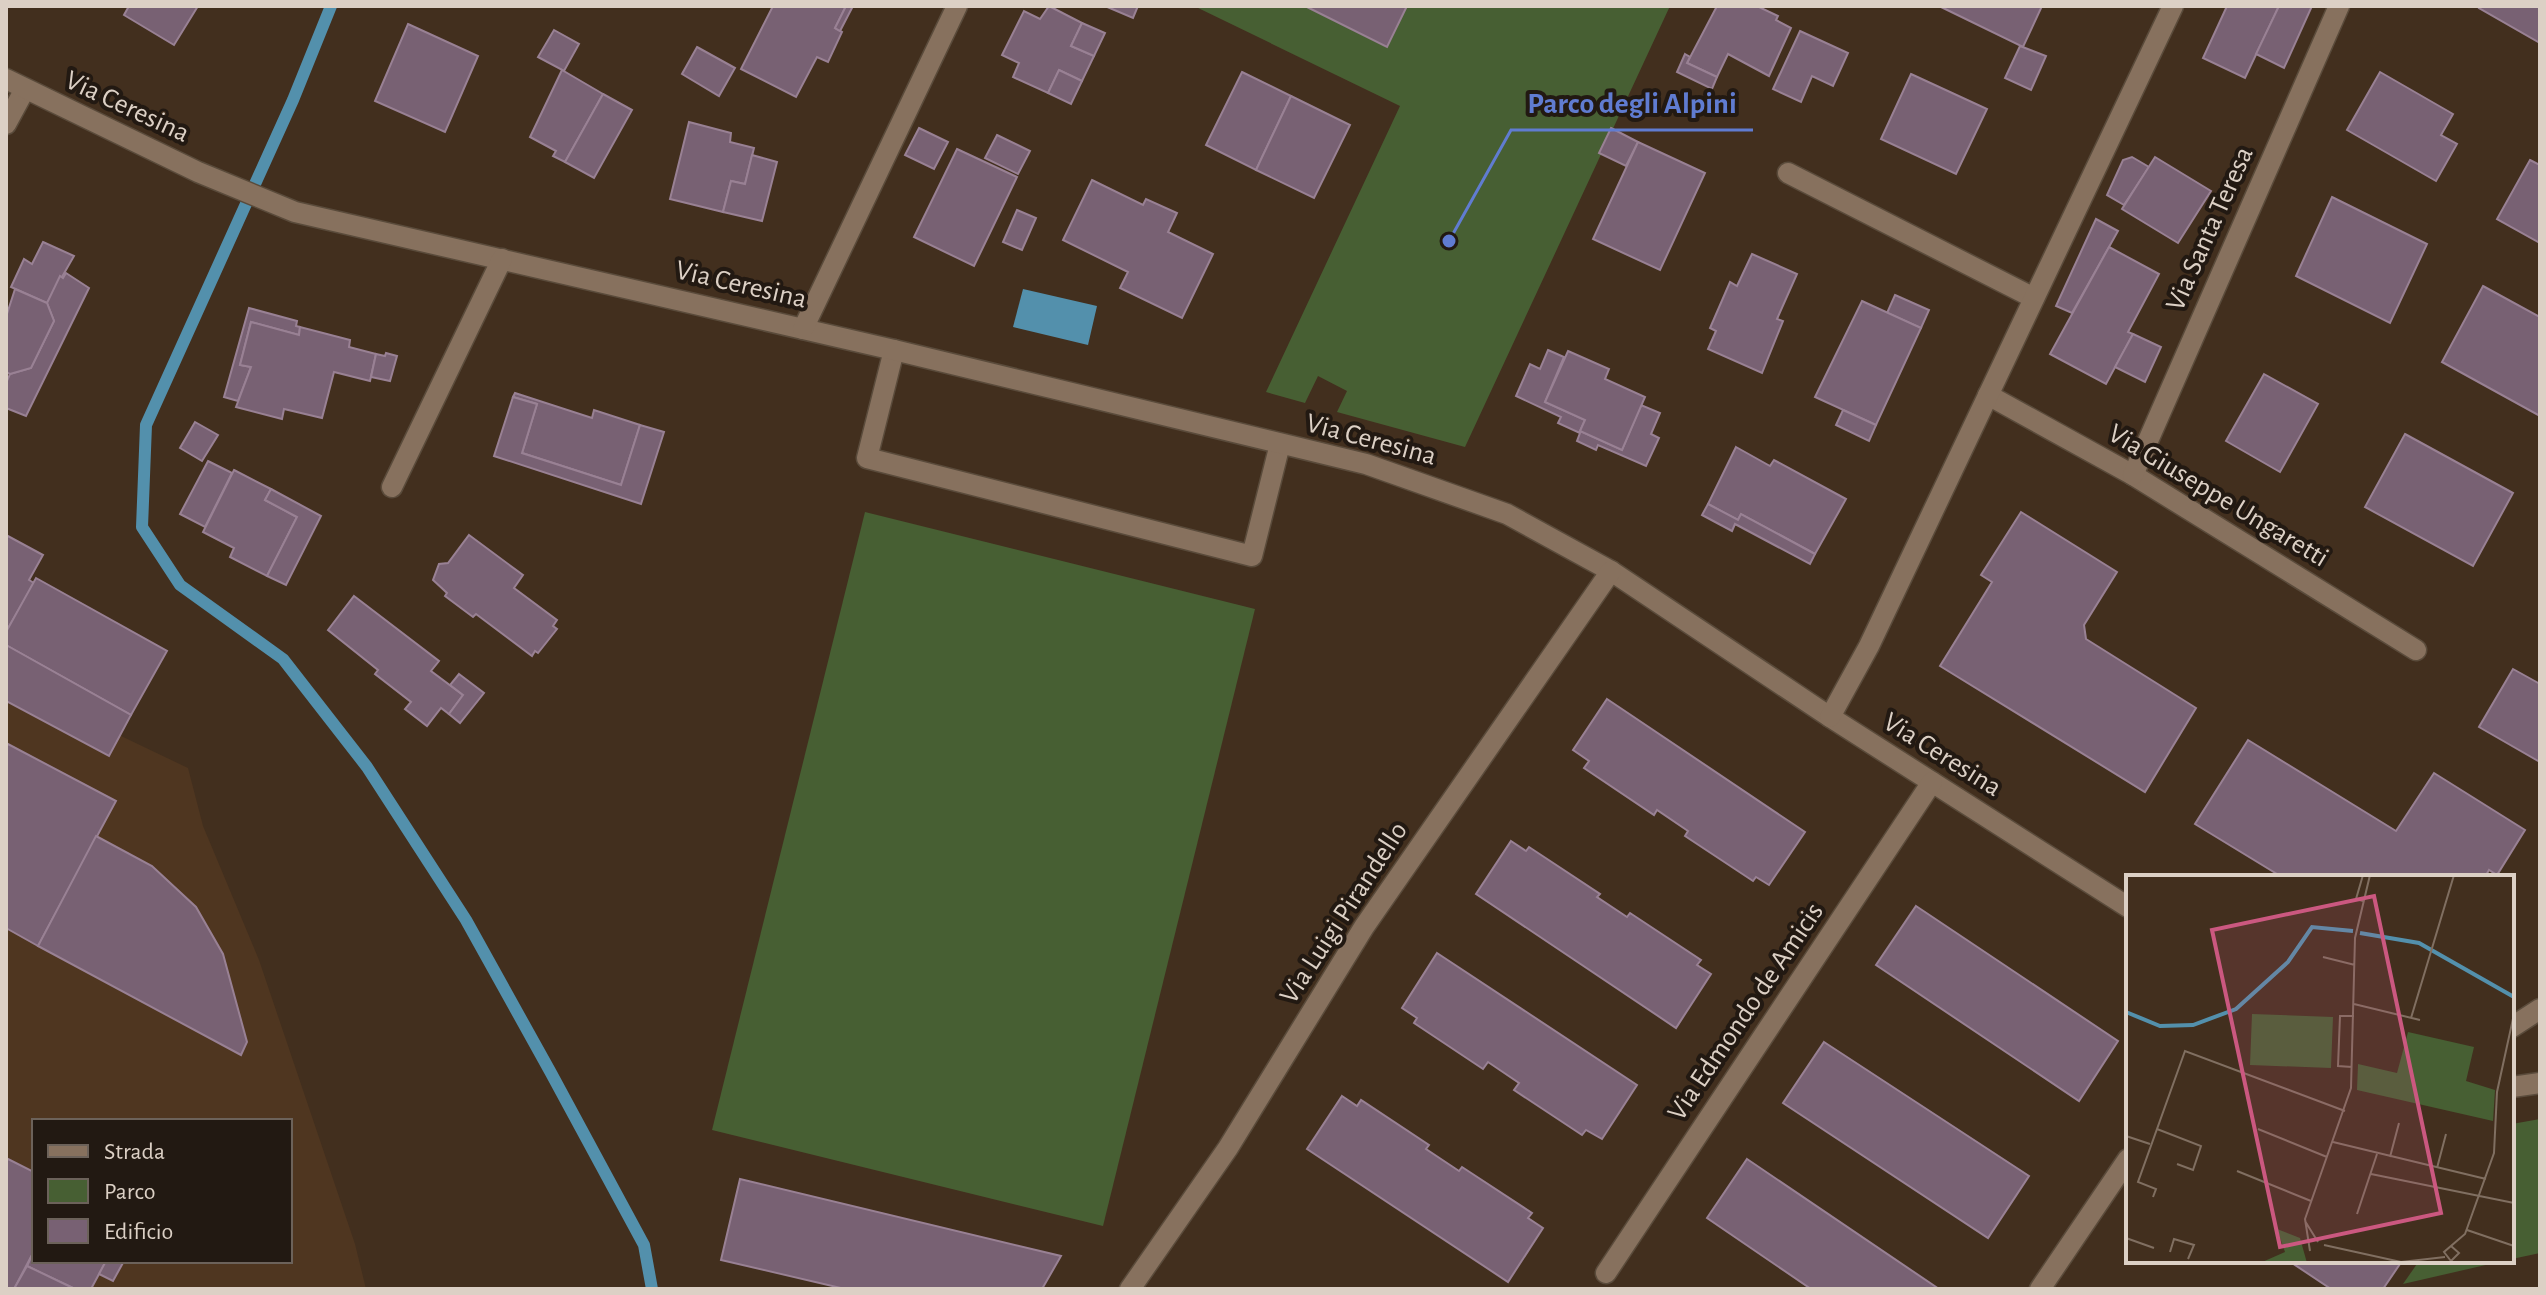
<svg xmlns="http://www.w3.org/2000/svg" width="2546" height="1295" viewBox="0 0 2546 1295" font-family="'Alegreya Sans',sans-serif">
  <rect width="100%" height="100%" fill="#422f1e"/>
  <path fill="#4f3620" fill-rule="evenodd" d="M6 681 188 768 203 826 259 960 355 1244 366 1289H6ZM34 1121H290V1261H34Z"/>
  <g fill="#475f33">
    <path d="M1194 6H1670L1465 447 1337 412 1347 391 1318 376 1305 403 1266 392 1400 106Z"/>
    <path d="M865 512 1255 609 1103 1226 712 1130Z"/>
    <path d="M2540 1119V1253L2512 1259V1124Z"/>
    <path d="M2419 1261H2503L2403 1284Z"/>
  </g>
  <path fill="#5390ac" d="M1023 289 1097 306 1088 345 1013 327Z"/>
  <g fill="none" stroke-linecap="round" stroke-linejoin="round">
    <path stroke="#5390ac" stroke-width="12" d="M331 6 293 100 146 425 142 527 180 585 283 659 367 767 466 920 551 1073 644 1245 652 1289"/>
  </g>
  <g fill="#786173" stroke="#998194" stroke-width="2">
    <path d="M129 6H198L174 45 124 15Z"/>
    <path d="M773 6H846L835 28 842 32 828 62 817 57 796 97 741 69Z"/>
    <path d="M846 6H853L840 31 835 28Z"/>
    <path d="M1049 6 1082 23 1071 46 1094 56 1082 81 1059 70 1048 93 1013 77 1019 63 1002 55 1024 11 1040 19Z"/>
    <path d="M1105 6H1138L1133 18Z"/>
    <path d="M1305 6H1407L1387 47Z"/>
    <path d="M1717 6H1757L1778 16 1776 20 1791 28 1769 76 1728 54 1717 77 1687 63Z"/>
    <path d="M1939 6H2042L2023 47Z"/>
    <path d="M2227 6H2279L2245 78 2203 58Z"/>
    <path d="M2279 6H2312L2284 68 2256 54Z"/>
    <path d="M2480 6H2540V43L2479 8Z"/>
    <path d="M1082 23 1105 33 1094 56 1071 46Z"/>
    <path d="M408 24 478 56 445 132 375 101Z"/>
    <path d="M554 30 579 44 564 71 538 57Z"/>
    <path d="M1800 31 1848 53 1833 86 1812 76 1801 102 1773 89Z"/>
    <path d="M2020 46 2046 56 2031 90 2005 78Z"/>
    <path d="M697 47 735 68 719 96 682 74Z"/>
    <path d="M1685 54 1690 57 1687 63 1717 77 1712 89 1677 72Z"/>
    <path d="M562 70 603 94 565 162 553 156 556 151 530 137Z"/>
    <path d="M1059 70 1082 81 1071 104 1048 93Z"/>
    <path d="M1242 72 1291 96 1256 170 1206 145Z"/>
    <path d="M2380 72 2453 114 2441 135 2457 144 2436 181 2347 130Z"/>
    <path d="M1911 74 1987 109 1956 174 1881 139Z"/>
    <path d="M603 94 632 110 594 178 565 162Z"/>
    <path d="M1291 96 1350 125 1314 198 1256 170Z"/>
    <path d="M689 122 731 133 730 142 754 148 745 184 731 181 723 212 670 199Z"/>
    <path d="M919 128 948 142 934 169 905 155Z"/>
    <path d="M1611 128 1638 142 1626 166 1599 153Z"/>
    <path d="M997 135 1030 151 1018 174 985 158Z"/>
    <path d="M1638 142 1705 173 1660 270 1593 239Z"/>
    <path d="M957 149 1017 177 974 266 914 237Z"/>
    <path d="M752 155 777 162 762 221 723 212 731 181 745 184Z"/>
    <path d="M2132 157 2149 167 2124 205 2107 195 2123 160Z"/>
    <path d="M2155 157 2211 191 2178 243 2122 209Z"/>
    <path d="M2530 160 2540 165V243L2497 219Z"/>
    <path d="M1092 180 1143 205 1146 199 1177 213 1168 232 1213 254 1182 318 1120 288 1128 272 1063 240Z"/>
    <path d="M2332 197 2427 244 2390 323 2296 276Z"/>
    <path d="M1017 210 1036 218 1022 250 1003 242Z"/>
    <path d="M2096 219 2118 231 2072 313 2056 306Z"/>
    <path d="M43 242 74 256 47 303 11 287 24 259 32 264Z"/>
    <path d="M2109 247 2159 274 2128 332 2133 334 2106 384 2050 354Z"/>
    <path d="M1752 254 1797 274 1777 319 1783 321 1762 373 1708 349 1716 331 1710 328 1730 282 1737 286Z"/>
    <path d="M66 273 89 288 26 416 6 408V383L10 374 31 368 54 321 47 303 60 276 63 278Z"/>
    <path d="M2483 286 2540 317V416L2442 362Z"/>
    <path d="M15 289 47 303 54 321 31 368 10 374 6 372V317Z"/>
    <path d="M1895 295 1929 310 1921 328 1887 313Z"/>
    <path d="M1862 301 1921 328 1876 425 1815 397Z"/>
    <path d="M249 308 297 321 296 326 300 327 299 335 251 322 240 365 251 367 238 401 224 397Z"/>
    <path d="M251 322 299 335 300 327 350 340 349 347 376 354 370 381 334 372 322 418 284 409 282 419 236 407 251 367 240 365Z"/>
    <path d="M2133 334 2161 347 2145 382 2115 367Z"/>
    <path d="M1548 350 1564 357 1545 402 1585 420 1580 431 1622 450 1641 405 1660 413 1651 434 1659 438 1646 466 1598 445 1596 450 1577 441 1580 433 1558 423 1561 417 1516 396 1530 364 1540 369Z"/>
    <path d="M1568 351 1609 369 1605 379 1645 397 1622 450 1580 431 1585 420 1545 402Z"/>
    <path d="M386 353 397 356 390 381 371 377 376 354 385 356Z"/>
    <path d="M2264 374 2318 404 2280 472 2226 441Z"/>
    <path d="M515 393 592 418 594 410 640 425 621 485 522 453 537 404 513 397Z"/>
    <path d="M513 397 537 404 522 453 621 485 640 425 664 432 641 504 494 456Z"/>
    <path d="M1843 410 1876 425 1869 441 1836 425Z"/>
    <path d="M195 422 218 435 202 461 180 448Z"/>
    <path d="M2405 434 2513 493 2473 566 2365 507Z"/>
    <path d="M1736 447 1770 466 1774 460 1846 499 1815 554 1741 514 1738 520 1708 504Z"/>
    <path d="M208 461 232 473 205 527 180 514Z"/>
    <path d="M234 470 271 489 265 500 297 517 267 576 230 557 234 548 203 532Z"/>
    <path d="M271 489 321 516 286 585 267 576 297 517 265 500Z"/>
    <path d="M1708 504 1738 520 1741 514 1815 554 1810 564 1735 524 1732 531 1702 515Z"/>
    <path d="M2021 512 2117 572 2084 625 2086 639 2196 708 2145 792 1940 666 1992 582 1981 575Z"/>
    <path d="M6 535 43 555 29 580 34 583 6 632Z"/>
    <path d="M469 535 523 575 514 588 557 620 553 626 557 629 538 653 535 651 532 656 476 614 473 617 445 596 447 593 433 580 439 564 448 563Z"/>
    <path d="M36 578 167 651 131 715 6 645V632Z"/>
    <path d="M354 596 439 661 431 671 463 695 449 714 441 708 427 726 405 709 411 702 375 674 378 670 328 630Z"/>
    <path d="M6 645 131 715 109 756 6 701Z"/>
    <path d="M2513 669 2540 684V762L2479 727Z"/>
    <path d="M459 674 484 693 460 723 449 714 463 695 450 685Z"/>
    <path d="M1607 699 1805 832 1769 885 1756 877 1753 881 1685 836 1688 831 1657 810 1654 815 1584 768 1589 761 1573 750Z"/>
    <path d="M2248 740 2396 831 2434 773 2525 830 2497 875 2489 870 2485 877H2282L2195 824Z"/>
    <path d="M6 743 116 801 38 946 6 928Z"/>
    <path d="M96 836 152 866 196 907 223 954 247 1042 241 1055 38 946Z"/>
    <path d="M1511 841 1526 851 1529 847 1600 894 1597 897 1627 917 1630 913 1701 960 1697 965 1711 974 1676 1028 1476 894Z"/>
    <path d="M1916 906 2118 1041 2079 1101 1876 965Z"/>
    <path d="M1437 953 1637 1085 1602 1139 1586 1130 1582 1135 1514 1090 1519 1083 1488 1062 1483 1069 1414 1023 1417 1018 1402 1008Z"/>
    <path d="M1824 1042 2029 1176 1988 1238 1783 1103Z"/>
    <path d="M1342 1096 1357 1106 1361 1100 1429 1145 1426 1149 1459 1171 1462 1167 1532 1213 1528 1218 1543 1228 1508 1282 1307 1149Z"/>
    <path d="M6 1158 34 1172V1251L14 1289H6Z"/>
    <path d="M1747 1159 1939 1289H1811L1707 1218Z"/>
    <path d="M740 1179 1061 1256 1042 1289H845L721 1260Z"/>
    <path d="M34 1251V1261H106L91 1289H75L27 1266Z"/>
    <path d="M106 1261H124L113 1281 99 1274Z"/>
    <path d="M2289 1261H2402L2383 1289H2331Z"/>
    <path d="M27 1266 75 1289H14Z"/>
  </g>
  <g fill="none" stroke-linecap="round" stroke-linejoin="round">
    <g stroke="#5a4b3b" stroke-width="23">
      <g id="service">
        <path d="M6 124 25 89"/>
        <path d="M894 350 867 458 1252 556 1280 444"/>
      </g>
    </g>
    <g stroke="#5a4b3b" stroke-width="23">
      <g id="minor">
        <path d="M6 79 198 172 295 212 894 350 1366 464 1507 514 1611 571 1830 717 2128 907"/>
        <path d="M1788 173 2034 298"/>
        <path d="M803 329 957 6"/>
        <path d="M1988 395 2133 475 2416 650"/>
        <path d="M2133 475 2339 6"/>
        <path d="M392 487 502 259"/>
        <path d="M1830 717 1869 646 2173 6"/>
        <path d="M2512 1027 2540 1009"/>
        <path d="M2512 1087 2540 1083"/>
        <path d="M1606 1273 1932 782"/>
        <path d="M1130 1289 1228 1148 1364 927 1611 571"/>
        <path d="M2040 1289 2128 1159"/>
      </g>
    </g>
    <use href="#service" stroke="#87715e" stroke-width="20"/>
    <use href="#minor" stroke="#87715e" stroke-width="20"/>
  </g>
  <g text-anchor="middle" dominant-baseline="central" stroke-width="8" stroke-linejoin="round" paint-order="stroke">
    <g font-size="28" fill="#dcd0c5" stroke="#221912">
      <text transform="translate(127 107) rotate(25)">Via Ceresina</text>
      <text transform="translate(2210 229) rotate(-66)">Via Santa Teresa</text>
      <text transform="translate(741 285) rotate(13)">Via Ceresina</text>
      <text transform="translate(1371 440) rotate(15)">Via Ceresina</text>
      <text transform="translate(2218 496) rotate(31)">Via Giuseppe Ungaretti</text>
      <text transform="translate(1942 755) rotate(32)">Via Ceresina</text>
      <text transform="translate(1344 913) rotate(-57)">Via Luigi Pirandello</text>
      <text transform="translate(1746 1012) rotate(-56)">Via Edmondo de Amicis</text>
    </g>
  </g>
  <g transform="translate(2126 875)">
    <rect width="388" height="388" fill="#422f1e"/>
    <path d="M126 139 207 142 205 193 124 190ZM282 157 348 172 340 206 369 215 367 246 231 215 232 189 271 198ZM151 354 174 363 181 388H134L159 377Z" fill="#475f33"/>
    <path fill="none" stroke="#5390ac" stroke-width="4" d="M234 58 293 68 388 122M0 137 34 151 67 150 110 134 162 87 186 52 227 56"/>
    <path fill="none" stroke="#806f61" stroke-width="2" d="M237 0 230 24 237 26M197 82 229 90M228 129 294 145M285 143 328 0M226 192 212 191 214 141H228M31 254 75 271 67 295 51 289M132 254 201 282M0 261 24 269M207 267 360 304M264 282 273 248M311 293 320 259M111 296 185 326M245 299 388 328M27 322 30 314 12 307 59 176 219 236M231 339 251 279M179 346 192 367M341 355 388 371M0 363 28 373M198 370 275 387 319 382M325 371 333 378 325 386 318 377 339 359 368 278 371 217 388 139M184 376 179 344 225 213 229 63 244 0M44 377 48 364 68 370 62 384"/>
    <path fill="#cb5880" fill-opacity="0.15" stroke="#cb5880" stroke-width="4" d="M248 21 315 338 154 372 86 55Z"/>
    <rect width="388" height="388" fill="none" stroke="#dcd0c5" stroke-width="4"/>
  </g>
  <path fill="none" stroke="#607cd1" stroke-width="3" d="M1449 241L1511 130H1753"/>
  <circle fill="#607cd1" stroke="#221912" stroke-width="3" cx="1449" cy="241" r="8"/>
  <g font-size="30" text-anchor="middle" font-weight="bold" fill="#607cd1" stroke="#221912" stroke-width="8" stroke-linejoin="round" paint-order="stroke">
    <text x="1632" y="113">Parco degli Alpini</text>
  </g>
  <rect width="2546" height="1295" fill="none" stroke="#dcd0c5" stroke-width="16"/>
  <rect x="32" y="1119" width="260" height="144" fill="#221912" stroke="#6c625a" stroke-width="2"/>
  <rect x="48" y="1145" width="40" height="12" fill="#87715e" stroke="#6c625a" stroke-width="2"/>
  <text x="104" y="1159" font-size="24" fill="#dcd0c5">Strada</text>
  <rect x="48" y="1179" width="40" height="24" fill="#475f33" stroke="#6c625a" stroke-width="2"/>
  <text x="104" y="1199" font-size="24" fill="#dcd0c5">Parco</text>
  <rect x="48" y="1219" width="40" height="24" fill="#786173" stroke="#6c625a" stroke-width="2"/>
  <text x="104" y="1239" font-size="24" fill="#dcd0c5">Edificio</text>
</svg>
